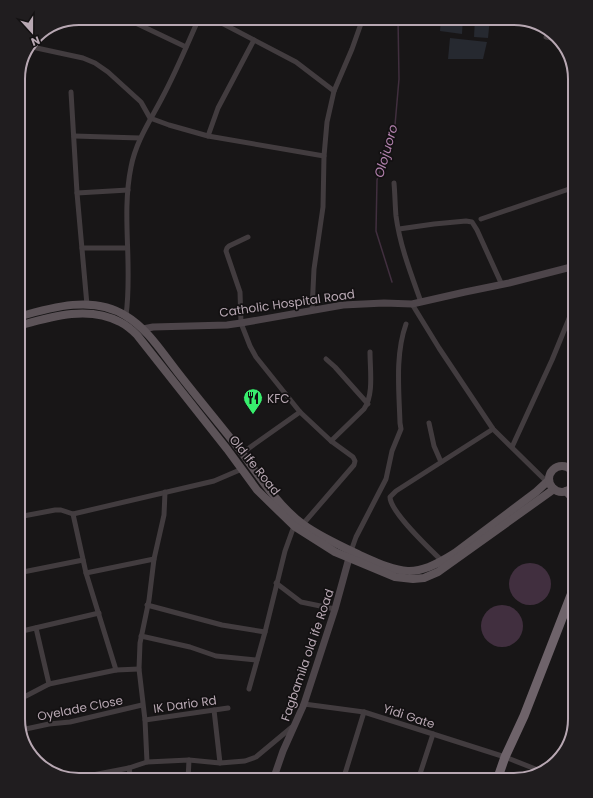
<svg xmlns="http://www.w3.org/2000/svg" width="593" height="798" viewBox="0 0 593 798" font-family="Poppins,sans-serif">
  <rect width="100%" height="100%" fill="#181617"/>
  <g fill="#262930">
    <path d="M441 18H463L462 34 440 31Z"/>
    <path d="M475 18H490L488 38 474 37Z"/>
    <path d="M450 38 487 42 483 59H448Z"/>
  </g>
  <g fill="#412f3f">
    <circle cx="530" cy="584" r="21"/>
    <circle cx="502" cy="626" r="21"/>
  </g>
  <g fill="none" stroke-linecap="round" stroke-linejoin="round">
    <path stroke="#412f3f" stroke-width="1.5" d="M392 282 376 231 377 180 395 125 399 79 398 18"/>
    <g stroke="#423c3f" stroke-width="5">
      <path d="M125 18 186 47"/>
      <path d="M212 18 296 62 334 91"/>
      <path d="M546 37 557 39"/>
      <path d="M32 47 83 58 95 63 108 72 141 102 150 118 169 125 208 136 324 156"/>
      <path d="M71 92 77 193 87 305"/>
      <path d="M74 136 140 138"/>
      <path d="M208 136 218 108 254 40"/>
      <path d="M394 183C395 194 395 205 396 216 400 246 411 274 421 302"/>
      <path d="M77 193 128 190"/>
      <path d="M481 219 575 187"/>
      <path d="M399 229 434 224 466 221 472 222 477 230 502 285"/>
      <path d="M248 237 229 246 227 248 226 251 240 292 241 323 250 346 256 357 300 412 331 441 353 457 355 461 354 465 303 524"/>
      <path d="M82 248H127"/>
      <path d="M412 304 439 348 493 429 547 482"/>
      <path d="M312 310 314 269 323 207 324 156 327 122 334 91 352 49 363 18"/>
      <path d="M126 315C133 266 121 216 131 167 136 141 150 121 162 98 176 72 187 45 199 18"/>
      <path d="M326 359 335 367 368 404"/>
      <path d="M429 423 434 446 441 462"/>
      <path d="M331 441 364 409C374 395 370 370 370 352"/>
      <path d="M512 447 552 360 575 304"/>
      <path d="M242 453 300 412"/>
      <path d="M73 514 86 573 116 670"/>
      <path d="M18 517 55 510H61L73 514 214 481 242 469"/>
      <path d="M351 551 356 537 386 479 392 451 401 429 400 423C399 390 395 355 406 324"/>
      <path d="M442 561C430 549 390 512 390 497L396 491 493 429"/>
      <path d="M18 573 83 560"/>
      <path d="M86 573 154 559"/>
      <path d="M276 583 301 602 335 609"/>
      <path d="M147 605 222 625 265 632"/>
      <path d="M36 628 49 684"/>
      <path d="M18 632 99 613"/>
      <path d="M141 636 190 647 216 656 257 660"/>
      <path d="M249 689 265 632 285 551 294 526"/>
      <path d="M18 698 26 696 49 684 116 670 139 669"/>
      <path d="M304 704 364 712 505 757 543 772"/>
      <path d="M214 710 220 763"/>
      <path d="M145 720 228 708"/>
      <path d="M21 730 49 724 70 722 142 705"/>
      <path d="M147 762 145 720 139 669 140 643 149 600 154 559 164 515 165 492"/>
      <path d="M129 768 131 780"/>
      <path d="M72 779 129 768 147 762 189 760 220 763 245 761 256 757 292 727"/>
      <path d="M188 780 189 760"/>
      <path d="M343 780 364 712"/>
      <path d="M418 780 433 734"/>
    </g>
    <g stroke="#4d454a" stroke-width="7">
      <path d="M143 329 153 327 227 325 241 323 343 305 384 303 412 304 421 302 465 292 509 283 575 266"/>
      <path d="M273 780 283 751 304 704 335 609 349 558"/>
    </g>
    <g stroke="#5c5358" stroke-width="8">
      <path d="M18 317C52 307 94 295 126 316 148 329 163 354 179 374 200 401 222 427 243 454 260 478 280 508 304 525 321 537 341 546 360 555 402 574 414 579 455 553L536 492 549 480"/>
      <path d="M18 326C50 317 88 305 120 322 126 325 132 330 137 335L227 449 257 490 294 526 335 552 395 577 413 579 424 578 438 572 554 489"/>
      <circle cx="562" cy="479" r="13"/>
      <path d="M566 491 575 501"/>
    </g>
    <path stroke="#6e636a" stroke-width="9" d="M497 780 505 757 524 716 575 585"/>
  </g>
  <defs>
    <g id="restaurant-pin" transform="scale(1)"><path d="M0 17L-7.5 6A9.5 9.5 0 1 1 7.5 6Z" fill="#38ee6d" stroke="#131112"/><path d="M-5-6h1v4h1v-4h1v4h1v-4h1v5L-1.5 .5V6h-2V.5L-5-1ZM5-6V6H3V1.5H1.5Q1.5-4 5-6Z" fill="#111"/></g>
  </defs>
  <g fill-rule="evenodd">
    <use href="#restaurant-pin" x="253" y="398"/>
  </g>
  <g text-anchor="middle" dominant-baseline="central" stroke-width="3.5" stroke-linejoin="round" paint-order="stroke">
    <g font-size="12" fill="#b8a8b3" stroke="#131112">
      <text transform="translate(287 303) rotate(-8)">Catholic Hospital Road</text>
      <text transform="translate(255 465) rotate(51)">Old Ife Road</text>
      <text transform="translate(307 655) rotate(-71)">Fagbamila old ife Road</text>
      <text transform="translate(185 704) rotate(-8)">IK Dario Rd</text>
      <text transform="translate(80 708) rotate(-11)">Oyelade Close</text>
      <text transform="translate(409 716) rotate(18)">Yidi Gate</text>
    </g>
    <g font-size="12" fill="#b8a8b3" stroke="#131112" text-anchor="start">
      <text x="267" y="398">KFC</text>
    </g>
    <g font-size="13" font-style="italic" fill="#b280ad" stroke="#131112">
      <text transform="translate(386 151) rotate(-74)">Olojuoro</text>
    </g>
  </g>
  <path d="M0 0H593V798H0ZM79 25H514A54 54 0 0 1 568 79V719A54 54 0 0 1 514 773H79A54 54 0 0 1 25 719V79A54 54 0 0 1 79 25Z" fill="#201d1f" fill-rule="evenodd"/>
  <path fill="none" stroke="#b8a8b3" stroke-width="2" d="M79 25H514A54 54 0 0 1 568 79V719A54 54 0 0 1 514 773H79A54 54 0 0 1 25 719V79A54 54 0 0 1 79 25Z"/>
  <g transform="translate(32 32) rotate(159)" stroke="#131112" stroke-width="3" paint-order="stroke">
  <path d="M0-3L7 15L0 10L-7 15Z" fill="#b8a8b3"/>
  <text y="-6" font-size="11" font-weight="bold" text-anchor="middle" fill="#b8a8b3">N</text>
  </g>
</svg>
